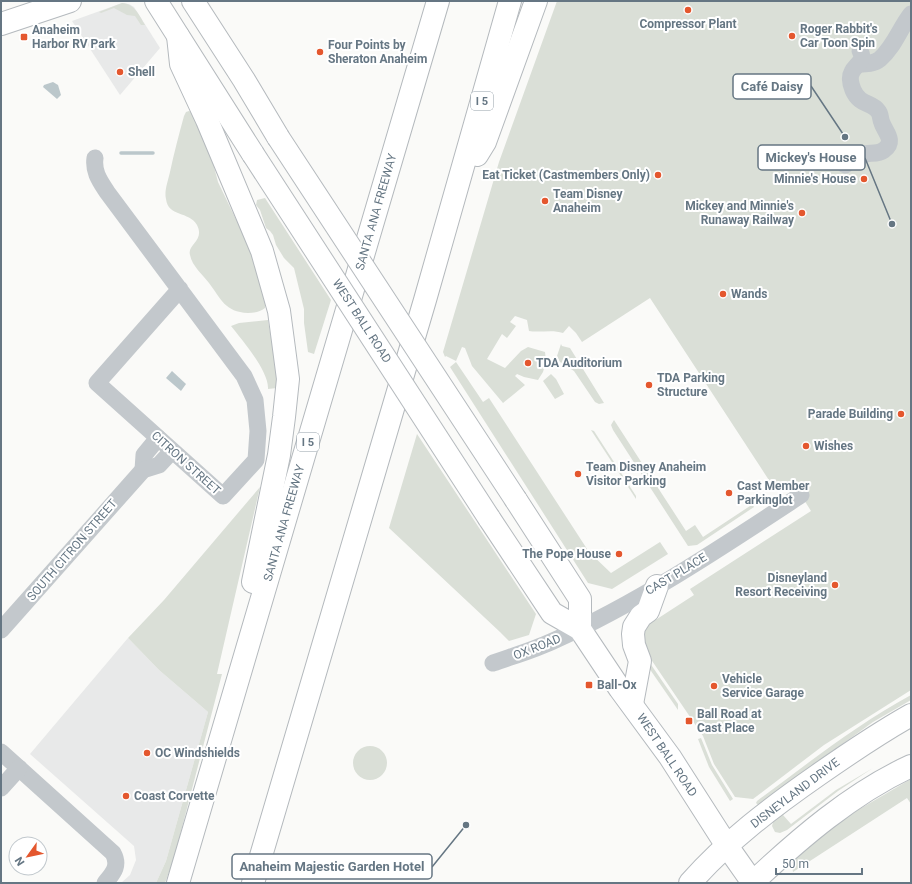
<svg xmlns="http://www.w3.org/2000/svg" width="912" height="884" viewBox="0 0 912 884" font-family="Roboto,sans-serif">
  <rect width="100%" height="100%" fill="#fafaf8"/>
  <g fill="#e8e9e9">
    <path d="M122 3 129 4 134 7 160 48 120 95 72 21Z"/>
    <path d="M128 638 159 670 208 712 166 861 156 883H121L130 875 136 860 134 846 30 754Z"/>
  </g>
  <g fill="#dadfd7">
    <path d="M557 1H911V690L824 745 753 799 735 797 714 764 703 736 646 652C641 636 643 631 652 617L657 619 694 595 690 589 811 511 796 487 793 484 781 491H776L650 298 582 342 576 333 569 326 563 333C552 329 540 333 529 331L527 320 515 316 510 322 516 326 507 338 502 334 487 359 505 368 521 351 528 347 545 352 546 361 548 364 545 365 543 372 538 380 524 377 517 374 515 376 525 385 503 403 472 366 465 348 462 347 456 361 446 356 445 357 443 352 499 162Z"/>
    <path d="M122 3C135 4 139 15 145 25H141L135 16 127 15 114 8 101 13 99 12Z"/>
    <path d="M189 111 192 112 207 140 218 182 243 234 256 264 266 299 265 308C260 312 254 313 248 313 225 312 221 299 209 283 203 275 192 266 190 255 187 244 205 241 197 225 189 211 168 217 166 199 164 191 168 181 170 172 174 153 179 134 184 116L186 112Z"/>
    <path d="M265 198 331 300 314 354 308 352 304 323V309L294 268 284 258 276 245 273 235 270 231 266 228 260 210 256 205 257 200Z"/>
    <path d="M268 320C271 343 279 365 277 388L268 389C269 371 242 340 231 326L239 323Z"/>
    <path d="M561 344 562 346 570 348 604 403 599 404 595 402 574 371 560 362 557 356Z"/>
    <path d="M456 362 483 402 489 398 589 552 611 573 660 542 668 554 612 589 588 583 450 367Z"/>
    <path d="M551 374 556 379 564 394 555 399 543 381Z"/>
    <path d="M614 420 686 531 695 525 703 537 750 506 746 499 750 500 754 507 697 545 688 546 613 430 611 425Z"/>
    <path d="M591 430 594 431 636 496V499Z"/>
    <path d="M417 434 536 614 529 635 509 641 500 632 389 528Z"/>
    <path d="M260 487 217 674H222L174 858 165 883H156L166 861 208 712 159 670 128 638 164 600Z"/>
    <path d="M643 653 678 704V710L640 655Z"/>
    <path d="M911 695V700L873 722 758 805 756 803 757 801C807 764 856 725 911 695Z"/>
    <path d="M701 738 712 765 733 799 730 801 709 767 698 739Z"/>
    <circle cx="370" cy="763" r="17"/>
    <path d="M873 768 838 791 787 830 780 833 775 832 772 826 774 819 810 792 783 815 791 824 836 790Z"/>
    <path d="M911 779V804L907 798 793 872 792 866 795 862 793 859 846 817Z"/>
  </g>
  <g fill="#bbc7cb">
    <path d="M53 82 58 85 61 95 57 99 43 87 44 85Z"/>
    <path d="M172 371 186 384 181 391 166 378Z"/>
  </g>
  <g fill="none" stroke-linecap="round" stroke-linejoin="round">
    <path stroke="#bbc7cb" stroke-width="3.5" d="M121 153H153"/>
    <g stroke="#b5babe" stroke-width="24">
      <g id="major">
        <path d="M156 1 253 154"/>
        <path d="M193 1 244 80 278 137"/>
        <path d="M1 24 70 1"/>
        <path d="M516 500 580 599V629"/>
        <path d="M489 518 552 613 580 629 620 689 670 757 727 846 753 883"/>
        <path d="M632 704 640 661 634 645 633 634 634 627 641 616 648 611 657 586"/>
        <path d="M690 883C727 841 772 807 818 775 848 754 879 733 911 715"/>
        <path d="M752 883C799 839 852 793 911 766"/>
      </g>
    </g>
    <g stroke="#b4b9bd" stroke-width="24">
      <g id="highway">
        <path d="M178 36 181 64 207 120 262 251 279 311 283 341 288 379 284 417 279 455 253 582"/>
        <path d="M477 155 485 142 536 1"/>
        <path d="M178 883 438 1"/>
        <path d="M253 883 425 300 510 1"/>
      </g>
    </g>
    <g stroke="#c3c8cc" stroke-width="17">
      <path d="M859 64C866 64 874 64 880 59 894 47 900 28 911 14"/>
      <path d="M95 158C93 172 100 181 107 192L244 376 255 400 258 431 256 460 223 496 97 383 180 289"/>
      <path d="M845 165C850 161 855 157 861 155 869 152 877 155 884 150 896 141 885 132 882 123 880 119 881 114 878 111 872 102 860 106 853 90 851 85 849 77 852 72 855 65 866 61 860 51"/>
      <path d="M143 470 144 455 158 438"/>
      <path d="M1 630 143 470 159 465 172 451"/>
      <path d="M493 663C513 656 534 650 553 641 640 602 722 547 801 495"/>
      <path d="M1 752 113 853C120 866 113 873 105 883"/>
      <path d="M1 788 19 768"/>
    </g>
    <use href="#major" stroke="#fff" stroke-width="22"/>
    <use href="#highway" stroke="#fff" stroke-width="22"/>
    <g stroke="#b5babe" stroke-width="24" stroke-linecap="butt">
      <g id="major-bridge">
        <path d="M278 137 516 500"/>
        <path d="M253 154 489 518"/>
      </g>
    </g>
    <use href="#major-bridge" stroke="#fff" stroke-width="22"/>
  </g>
  <g fill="#e4572e" stroke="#fff" stroke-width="1.5">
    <circle cx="688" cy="10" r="4"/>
    <circle cx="792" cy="36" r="4"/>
    <rect x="20" y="33" width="8" height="8" rx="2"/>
    <circle cx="320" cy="52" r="4"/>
    <circle cx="120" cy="72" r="4"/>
    <circle cx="658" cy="175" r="4"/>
    <circle cx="864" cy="179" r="4"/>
    <circle cx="545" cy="201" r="4"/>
    <circle cx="802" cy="213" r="4"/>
    <circle cx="723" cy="294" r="4"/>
    <circle cx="528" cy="363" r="4"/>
    <circle cx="649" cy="385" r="4"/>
    <circle cx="901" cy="414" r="4"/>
    <circle cx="806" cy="446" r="4"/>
    <circle cx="578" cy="474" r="4"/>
    <circle cx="729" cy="493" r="4"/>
    <circle cx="619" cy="554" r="4"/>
    <circle cx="835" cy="585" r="4"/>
    <rect x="585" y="681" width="8" height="8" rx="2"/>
    <circle cx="714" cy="686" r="4"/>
    <rect x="685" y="717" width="8" height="8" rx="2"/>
    <circle cx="147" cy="753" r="4"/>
    <circle cx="126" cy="796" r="4"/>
  </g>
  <g text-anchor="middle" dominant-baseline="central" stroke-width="4" stroke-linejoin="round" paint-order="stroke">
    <g fill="#fff" stroke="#939fa8" stroke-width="1">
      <rect x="471" y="92" width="22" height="18" rx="3"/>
      <rect x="297" y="433" width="22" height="18" rx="3"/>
    </g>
    <g font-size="11" font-weight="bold" fill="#657683">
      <text x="482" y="101">I 5</text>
      <text x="308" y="442">I 5</text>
    </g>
    <g font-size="12" font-weight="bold" fill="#657683" stroke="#fff" text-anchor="start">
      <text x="688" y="24" text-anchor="middle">Compressor Plant</text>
      <text x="800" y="29">Roger Rabbit's<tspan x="800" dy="14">Car Toon Spin</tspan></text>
      <text x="32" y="30">Anaheim<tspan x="32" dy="14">Harbor RV Park</tspan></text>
      <text x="328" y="45">Four Points by<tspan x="328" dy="14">Sheraton Anaheim</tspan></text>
      <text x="128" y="72">Shell</text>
      <text x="650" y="175" text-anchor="end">Eat Ticket (Castmembers Only)</text>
      <text x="856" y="179" text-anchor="end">Minnie's House</text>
      <text x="553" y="194">Team Disney<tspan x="553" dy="14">Anaheim</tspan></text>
      <text x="794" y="206" text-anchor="end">Mickey and Minnie's<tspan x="794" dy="14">Runaway Railway</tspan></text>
      <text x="731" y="294">Wands</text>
      <text x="536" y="363">TDA Auditorium</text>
      <text x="657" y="378">TDA Parking<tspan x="657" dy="14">Structure</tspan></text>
      <text x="893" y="414" text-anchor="end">Parade Building</text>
      <text x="814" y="446">Wishes</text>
      <text x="586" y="467">Team Disney Anaheim<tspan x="586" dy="14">Visitor Parking</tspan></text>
      <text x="737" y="486">Cast Member<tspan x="737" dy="14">Parkinglot</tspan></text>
      <text x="611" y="554" text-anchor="end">The Pope House</text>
      <text x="827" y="578" text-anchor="end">Disneyland<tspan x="827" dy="14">Resort Receiving</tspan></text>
      <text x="722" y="679">Vehicle<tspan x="722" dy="14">Service Garage</tspan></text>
      <text x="597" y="685">Ball-Ox</text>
      <text x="697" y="714">Ball Road at<tspan x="697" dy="14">Cast Place</tspan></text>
      <text x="155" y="753">OC Windshields</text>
      <text x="134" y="796">Coast Corvette</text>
    </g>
    <g font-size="12" fill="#657683" stroke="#fff">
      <text transform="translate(376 212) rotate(-74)">SANTA ANA FREEWAY</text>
      <text transform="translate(362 321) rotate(57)">WEST BALL ROAD</text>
      <text transform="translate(186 463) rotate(42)">CITRON STREET</text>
      <text transform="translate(284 523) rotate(-74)">SANTA ANA FREEWAY</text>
      <text transform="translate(72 550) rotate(-49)">SOUTH CITRON STREET</text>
      <text transform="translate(676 574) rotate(-31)">CAST PLACE</text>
      <text transform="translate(537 647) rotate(-21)">OX ROAD</text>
      <text transform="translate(667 755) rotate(56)">WEST BALL ROAD</text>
      <text transform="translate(795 793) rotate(-37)">DISNEYLAND DRIVE</text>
    </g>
  </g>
  <path fill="none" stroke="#657683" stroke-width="1.5" d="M845 137L811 86M892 224L865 158M466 825L432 867"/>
  <g fill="#657683" stroke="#fff" stroke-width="1.5">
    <circle cx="845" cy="137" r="4"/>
    <circle cx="892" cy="224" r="4"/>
    <circle cx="466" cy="825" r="4"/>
  </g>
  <g fill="#fff" stroke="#657683" stroke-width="1.5">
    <rect x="733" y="74" width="78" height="25" rx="4"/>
    <rect x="758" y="145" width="107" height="25" rx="4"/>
    <rect x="232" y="854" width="200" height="25" rx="4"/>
  </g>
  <g font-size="13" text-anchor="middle" font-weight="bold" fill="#657683">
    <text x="772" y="91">Café Daisy</text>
    <text x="811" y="162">Mickey's House</text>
    <text x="332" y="871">Anaheim Majestic Garden Hotel</text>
  </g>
  <rect width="912" height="884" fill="none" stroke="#657683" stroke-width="4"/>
  <g transform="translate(28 856) rotate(237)"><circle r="19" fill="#ffffff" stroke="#c1c8cd"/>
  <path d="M0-3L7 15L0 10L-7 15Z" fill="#e4572e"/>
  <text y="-6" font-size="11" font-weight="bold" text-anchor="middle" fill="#657683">N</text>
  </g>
  <path d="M776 868v6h86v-6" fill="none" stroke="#657683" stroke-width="2"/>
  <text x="782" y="868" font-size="12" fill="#657683" stroke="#ffffff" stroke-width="3" paint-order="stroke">50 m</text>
</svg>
